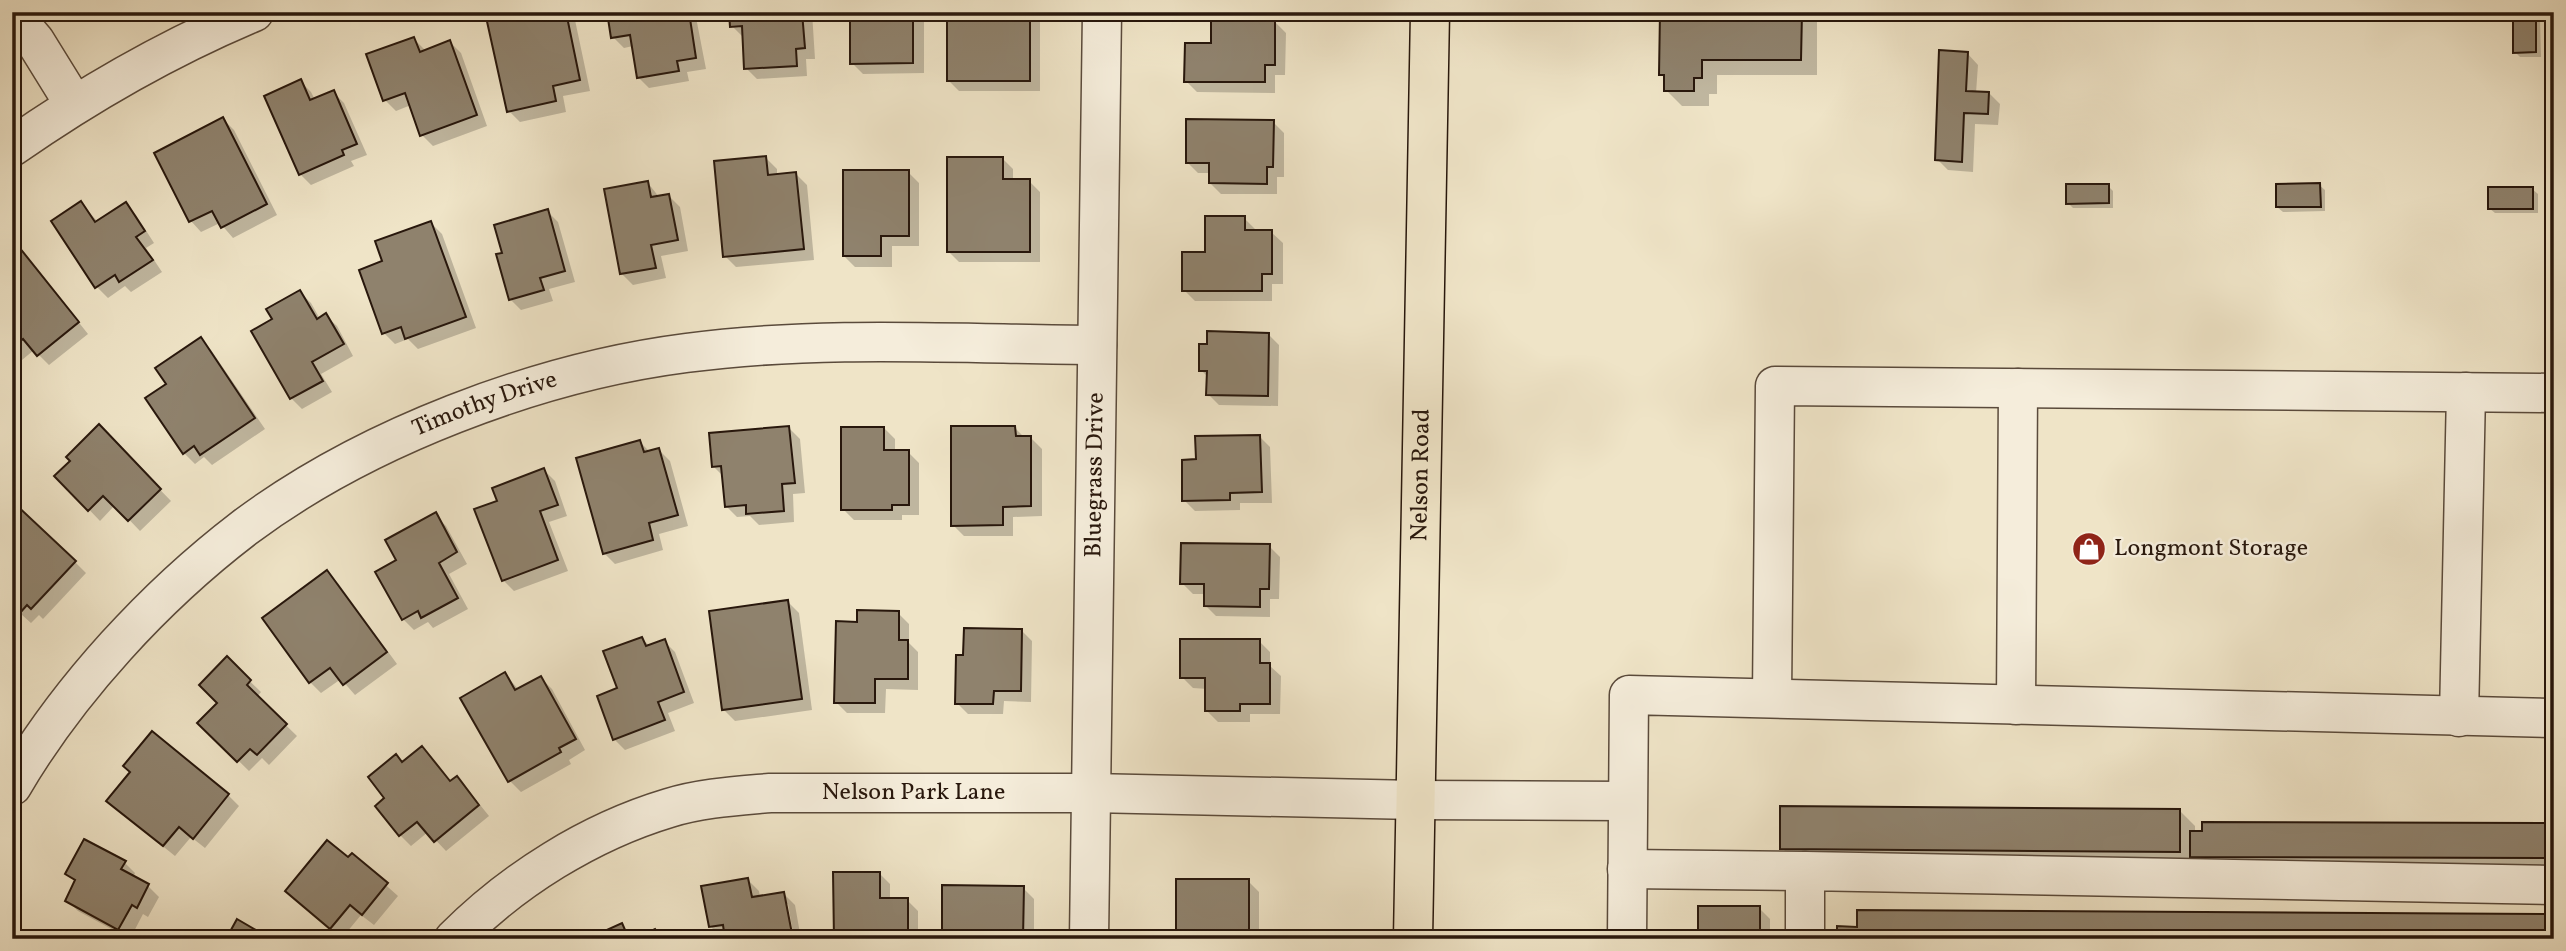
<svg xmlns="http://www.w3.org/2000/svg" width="2566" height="951" viewBox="0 0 2566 951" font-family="Vollkorn,serif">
  <rect width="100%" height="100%" fill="#efe4c7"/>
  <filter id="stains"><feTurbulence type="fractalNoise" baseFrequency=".00286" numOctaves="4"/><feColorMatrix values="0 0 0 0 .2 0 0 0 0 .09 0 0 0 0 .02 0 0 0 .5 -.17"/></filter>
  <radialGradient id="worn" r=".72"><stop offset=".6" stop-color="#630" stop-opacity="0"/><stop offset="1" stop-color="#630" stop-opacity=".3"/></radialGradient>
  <g fill="#0003">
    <path d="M517 12H567L575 20 590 91 563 96 566 112 520 122 509 111Z"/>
    <path d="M609 12H695L706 69 687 72 689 81 649 88 638 77 633 46 624 48 613 37Z"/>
    <path d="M731 12H812L815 59H806L807 76 757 79 746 68 743 37 732 26Z"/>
    <path d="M852 12H919L924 17V73L863 74 852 63Z"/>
    <path d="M948 12H1040V91H959L948 80Z"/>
    <path d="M1662 12H1809L1817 21V75H1717V94H1709V106H1682L1666 90V79L1661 74Z"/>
    <path d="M1250 13 1259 22H1275L1286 33 1285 75H1275V93L1197 92 1186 81 1212 45Z"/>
    <path d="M2535 14 2540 19 2541 57H2520L2515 52Z"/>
    <path d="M414 39 426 51 450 42 461 53 487 126 433 146 422 135 411 105 396 111 385 100Z"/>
    <path d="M1967 53 1978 65 1976 93H1989L2000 104 1998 125 1975 124 1973 172 1948 170 1937 159Z"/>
    <path d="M300 81 311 92 315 100 333 92 344 103 367 155 351 161 354 166 311 185 300 174 266 97Z"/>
    <path d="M223 119 234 130 277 215 233 238 220 223 201 232 191 221Z"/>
    <path d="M1273 122 1284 133V177H1277V194H1221L1210 183V173H1198L1187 162Z"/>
    <path d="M766 158 777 169V176L796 174 807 185 814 260 736 267 725 256Z"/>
    <path d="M1002 158 1013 169V181H1029L1040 192V262H959L948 251Z"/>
    <path d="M908 172 919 183V246H892V267H855L844 256Z"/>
    <path d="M648 183 659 197 669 196 680 207 688 251 661 256 666 278 633 285 622 274Z"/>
    <path d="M2319 185 2325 190V211L2283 212 2277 207Z"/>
    <path d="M2108 186 2113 191V208H2073L2068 203Z"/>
    <path d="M2532 189 2538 194V213H2495L2489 208Z"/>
    <path d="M81 203 98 222 125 204 136 215 154 243 146 248 162 272 131 292 125 286 108 298 97 287 53 221Z"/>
    <path d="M547 211 558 222 575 282 549 289 553 301 521 310 510 299 504 254Z"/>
    <path d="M1244 218 1255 229V232H1271L1283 243V284H1272V301H1195L1184 290 1207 254Z"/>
    <path d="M431 223 442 234 476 328 418 349 408 339 395 344 384 333 385 262Z"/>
    <path d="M12 247 26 256 88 334 49 365 34 350 16 365 12 361Z"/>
    <path d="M300 292 311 303 320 319 326 316 337 326 353 356 321 374 332 392 302 409 291 398 274 320Z"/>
    <path d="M1268 334 1279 345 1278 406 1219 405 1208 394V377L1201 370Z"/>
    <path d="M200 339 211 350 265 429 212 465 204 457 195 464 184 453 168 384Z"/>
    <path d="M99 427 171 501 140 531 115 505 100 521 57 476 72 461Z"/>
    <path d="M789 428 800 439 805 493 793 494 794 522 759 525 750 516 737 517 726 506 724 477 713 466Z"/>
    <path d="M884 428 895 439V452H908L919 463V515H902V520H854L843 509Z"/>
    <path d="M1015 428 1025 438H1031L1042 449V516L1013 517V536H964L953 525Z"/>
    <path d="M1259 436 1270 447 1272 503H1240V510L1195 511 1184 500 1198 461Z"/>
    <path d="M639 441 650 452 659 450 670 461 688 526 659 534 663 550 615 564 604 553Z"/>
    <path d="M544 470 555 481 567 516 549 522 568 571 514 591 503 580 499 502Z"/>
    <path d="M435 515 446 526 467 564 449 574 468 609 433 628 428 622 414 630 403 619 398 561Z"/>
    <path d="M1269 546 1280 557 1279 599H1270V617L1216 616 1205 605V594H1193L1182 583Z"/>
    <path d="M75 562 86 573 43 619 39 615 31 623 12 606Z"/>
    <path d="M327 572 338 583 397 664 355 695 341 679 321 693 310 682 264 619Z"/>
    <path d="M788 602 799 613 812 710 735 721 724 710Z"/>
    <path d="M898 613 909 624V643L918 652V690L886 689 885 713H847L836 702 859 624Z"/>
    <path d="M1021 630 1032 641 1031 702 1004 701 1003 714H968L957 703 965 657Z"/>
    <path d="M642 639 650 646 664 641 675 652 694 703 668 713 675 731 625 750 614 739 619 689Z"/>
    <path d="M1259 641 1270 652V666L1281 676 1280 714H1250V722H1218L1207 711V689L1193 688 1182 677Z"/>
    <path d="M227 659 261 692 257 697 297 736 269 765 262 758 249 771 200 723 220 703Z"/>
    <path d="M505 674 519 690 541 678 552 689 585 750 569 760 571 764 521 792 510 781 462 698Z"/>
    <path d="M422 748 452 783 457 779 468 790 489 816 446 851 428 832 411 846 400 835 387 798 403 763Z"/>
    <path d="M228 795 239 806 205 848 191 837 175 856 119 811Z"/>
    <path d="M2179 810 2195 826V832L2554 825V874L1798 864 1782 848Z"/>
    <path d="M352 855 398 896 374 925 361 915 342 938 287 891 349 860Z"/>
    <path d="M124 862 135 873 133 878 148 886 159 897 148 917 143 914 130 939 78 911 67 900 76 882 67 874Z"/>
    <path d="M879 873 890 884V900H907L918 911V939H835Z"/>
    <path d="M748 880 759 891 760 898 784 894 795 905 801 939H794L788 904 727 936 721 937 710 926Z"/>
    <path d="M1248 881 1259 892V939H1178Z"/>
    <path d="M1023 888 1034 899V939H944Z"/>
    <path d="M1759 908 1770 919V939H1693Z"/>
    <path d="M621 925 634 939H591Z"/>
  </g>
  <g fill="#8f826d" stroke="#28170c" stroke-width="2">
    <path d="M509 12H566L580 80 553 86 556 101 507 112 486 17Z"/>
    <path d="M607 12H689L696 58 677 61 679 71 637 78 630 35 611 38Z"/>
    <path d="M729 12H802L805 48 796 49 797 66 744 69 742 26 730 27Z"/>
    <path d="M850 12H913V63L850 64Z"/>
    <rect x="947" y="12" width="83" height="69"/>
    <path d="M1211 12H1250V20H1275V65H1265V82H1184L1185 43H1211Z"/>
    <path d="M1660 12H1802L1801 60H1702V78H1694V91H1664V75H1659Z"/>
    <path d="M2513 12H2536V52L2513 53Z"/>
    <path d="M414 37 420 52 450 40 477 115 420 136 405 93 383 101 366 54Z"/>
    <path d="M1939 50 1968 52 1966 91 1989 92 1988 114 1964 113 1962 162 1935 160Z"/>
    <path d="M301 79 310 100 334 90 357 144 342 150 344 155 299 175 264 96Z"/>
    <path d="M223 117 267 204 221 228 212 211 189 222 154 153Z"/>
    <path d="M1186 119 1274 120 1273 167H1267V184L1209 183V163H1186Z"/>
    <path d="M766 156 768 175 796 172 804 249 723 257 714 161Z"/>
    <path d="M947 157H1003V179H1030V252H947Z"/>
    <path d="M843 170H909V236H881V256H843Z"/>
    <path d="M648 181 651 197 669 194 678 240 651 245 656 268 620 274 604 189Z"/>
    <path d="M2320 183 2321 207H2276V184Z"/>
    <path d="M2066 184H2109V203L2066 204Z"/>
    <rect x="2488" y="187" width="45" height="22"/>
    <path d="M81 201 95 222 126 202 145 231 136 237 153 260 119 282 115 275 95 288 51 221Z"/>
    <path d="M548 209 565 271 540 278 544 290 509 300 496 254 502 253 494 225Z"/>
    <path d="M1205 216H1245V230H1272V274H1262V291H1182V252H1205Z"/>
    <path d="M431 221 466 317 405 339 401 327 382 334 359 270 382 261 375 241Z"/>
    <path d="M15 242 79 322 37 356 23 339 12 348V245Z"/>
    <path d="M300 290 317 319 326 313 344 344 312 362 323 381 290 399 251 331 272 319 266 309Z"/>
    <path d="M1207 331 1269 333 1268 396 1206 395 1207 371H1199V344H1207Z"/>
    <path d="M201 337 255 418 200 455 194 446 183 454 145 398 166 384 155 368Z"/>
    <path d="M99 424 161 489 128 521 103 496 88 511 54 476 70 461 66 457Z"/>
    <path d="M789 426 795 483 782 484 784 511 746 514V505L725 507 721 466 712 467 709 433Z"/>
    <path d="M951 426H1015L1016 436H1031V506L1003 507V525L951 526Z"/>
    <path d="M841 427H884V450H909V505H892V510H841Z"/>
    <path d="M1260 435 1262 492 1230 493V500L1182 501V460L1196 459 1195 436Z"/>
    <path d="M640 440 644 452 659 448 678 515 649 523 653 540 603 554 576 458Z"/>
    <path d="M544 468 558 505 540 511 558 560 502 581 474 509 497 501 492 488Z"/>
    <path d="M12 501 76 561 31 609 27 605 19 614 12 608Z"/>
    <path d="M436 512 457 552 439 563 458 598 421 618 418 611 402 620 375 572 396 560 385 540Z"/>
    <path d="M1181 543 1270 544 1269 589H1260V607L1204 606V584H1180Z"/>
    <path d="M327 570 387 652 343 685 330 668 309 683 262 618Z"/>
    <path d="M788 600 802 699 722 710 709 611Z"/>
    <path d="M857 610 899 611V640H908V679H875V703H834L836 621 857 622Z"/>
    <path d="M964 628 1022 629 1021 691H994L993 704H955L956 655H963Z"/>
    <path d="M642 637 646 646 665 639 684 692 658 702 665 720 613 740 597 696 617 688 603 651Z"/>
    <path d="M1180 639H1260V663H1270V704H1240V711H1205V678H1180Z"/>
    <path d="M227 656 251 680 247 685 287 724 257 755 250 749 237 762 197 723 217 703 199 685Z"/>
    <path d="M505 672 515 690 541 676 576 739 559 748 561 752 508 782 460 698Z"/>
    <path d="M152 731 229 794 193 839 179 827 163 846 106 801 130 772 123 766Z"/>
    <path d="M422 746 450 781 457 776 479 805 434 842 417 822 399 836 375 806 384 798 368 777 396 754 402 762Z"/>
    <path d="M1780 806 2180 809V852L1780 849Z"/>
    <path d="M2202 822 2554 823V858L2190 857V831H2202Z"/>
    <path d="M84 839 126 861 121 869 149 884 137 908 132 905 118 930 65 901 75 880 65 874Z"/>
    <path d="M327 840 348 857 352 853 388 883 362 915 350 905 330 929 285 891Z"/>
    <path d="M833 872H880V898H908V938L834 939Z"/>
    <path d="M748 878 752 897 784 892 793 939H725L723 925 709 927 701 886Z"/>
    <rect x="1176" y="879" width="73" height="60"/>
    <path d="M942 885 1024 886 1023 939H942Z"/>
    <path d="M1698 906H1760V939H1691V933H1698Z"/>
    <path d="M1857 910 2554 914V939H1837V926L1857 927Z"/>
    <path d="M237 919 271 939H226Z"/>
    <path d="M622 923 629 939H587Z"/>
    <path d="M655 929 660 939H634Z"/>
  </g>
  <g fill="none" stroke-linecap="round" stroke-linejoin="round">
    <g stroke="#5a4a3b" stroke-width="41">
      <g id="minor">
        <path d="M12 14 35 41 74 104"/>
        <path d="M12 147C88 94 168 48 254 12"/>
        <path d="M1772 697 1775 386 2554 393"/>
        <path d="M2016 705 2018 388"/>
        <path d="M2459 717 2466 392"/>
        <path id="s1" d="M12 786C69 689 155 596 244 528 364 438 538 372 686 353 822 335 961 344 1097 345"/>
        <path d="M1627 869 1805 871"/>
        <path id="s2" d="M454 939C513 880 589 832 669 808 701 798 736 796 770 793H1091L1415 800 1627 801"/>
        <path id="s3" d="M1089 939 1102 12"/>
        <path d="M1627 939 1629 695 2554 718"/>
        <path d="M1805 939V871L2554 885"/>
      </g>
    </g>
    <g stroke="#28170c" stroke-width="41">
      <g id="major">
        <path id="s4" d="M1413 939 1430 12"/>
      </g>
    </g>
    <use href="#minor" stroke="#f5eddb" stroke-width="38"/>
    <use href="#major" stroke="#efe4c7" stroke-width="38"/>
  </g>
  <defs>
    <g id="shop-disc" transform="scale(1.75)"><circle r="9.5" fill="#8f2418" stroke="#f5eddb"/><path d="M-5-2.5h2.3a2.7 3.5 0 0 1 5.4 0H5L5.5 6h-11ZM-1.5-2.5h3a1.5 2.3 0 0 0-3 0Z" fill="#fff"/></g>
  </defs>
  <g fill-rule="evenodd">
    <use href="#shop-disc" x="2089" y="549"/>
  </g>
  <g text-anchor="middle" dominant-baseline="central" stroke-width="5" stroke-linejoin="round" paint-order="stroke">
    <g font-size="24" fill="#28170c" stroke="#f5eddb">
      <text stroke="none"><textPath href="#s1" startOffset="621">Timothy Drive</textPath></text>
      <text stroke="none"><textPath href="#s3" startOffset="464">Bluegrass Drive</textPath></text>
      <text stroke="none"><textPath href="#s4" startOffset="464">Nelson Road</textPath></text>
      <text stroke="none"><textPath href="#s2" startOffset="500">Nelson Park Lane</textPath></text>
    </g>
    <g font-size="24" fill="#28170c" stroke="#f5eddb" text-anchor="start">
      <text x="2114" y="549">Longmont Storage</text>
    </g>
  </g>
  <rect width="2566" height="951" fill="none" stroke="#efe4c7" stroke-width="42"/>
  <rect x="14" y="14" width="2538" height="923" fill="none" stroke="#28170c" stroke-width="3.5"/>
  <rect x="21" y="21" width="2524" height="909" fill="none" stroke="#28170c" stroke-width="2"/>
  <rect width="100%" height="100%" filter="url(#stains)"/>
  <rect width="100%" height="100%" fill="url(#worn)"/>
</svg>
